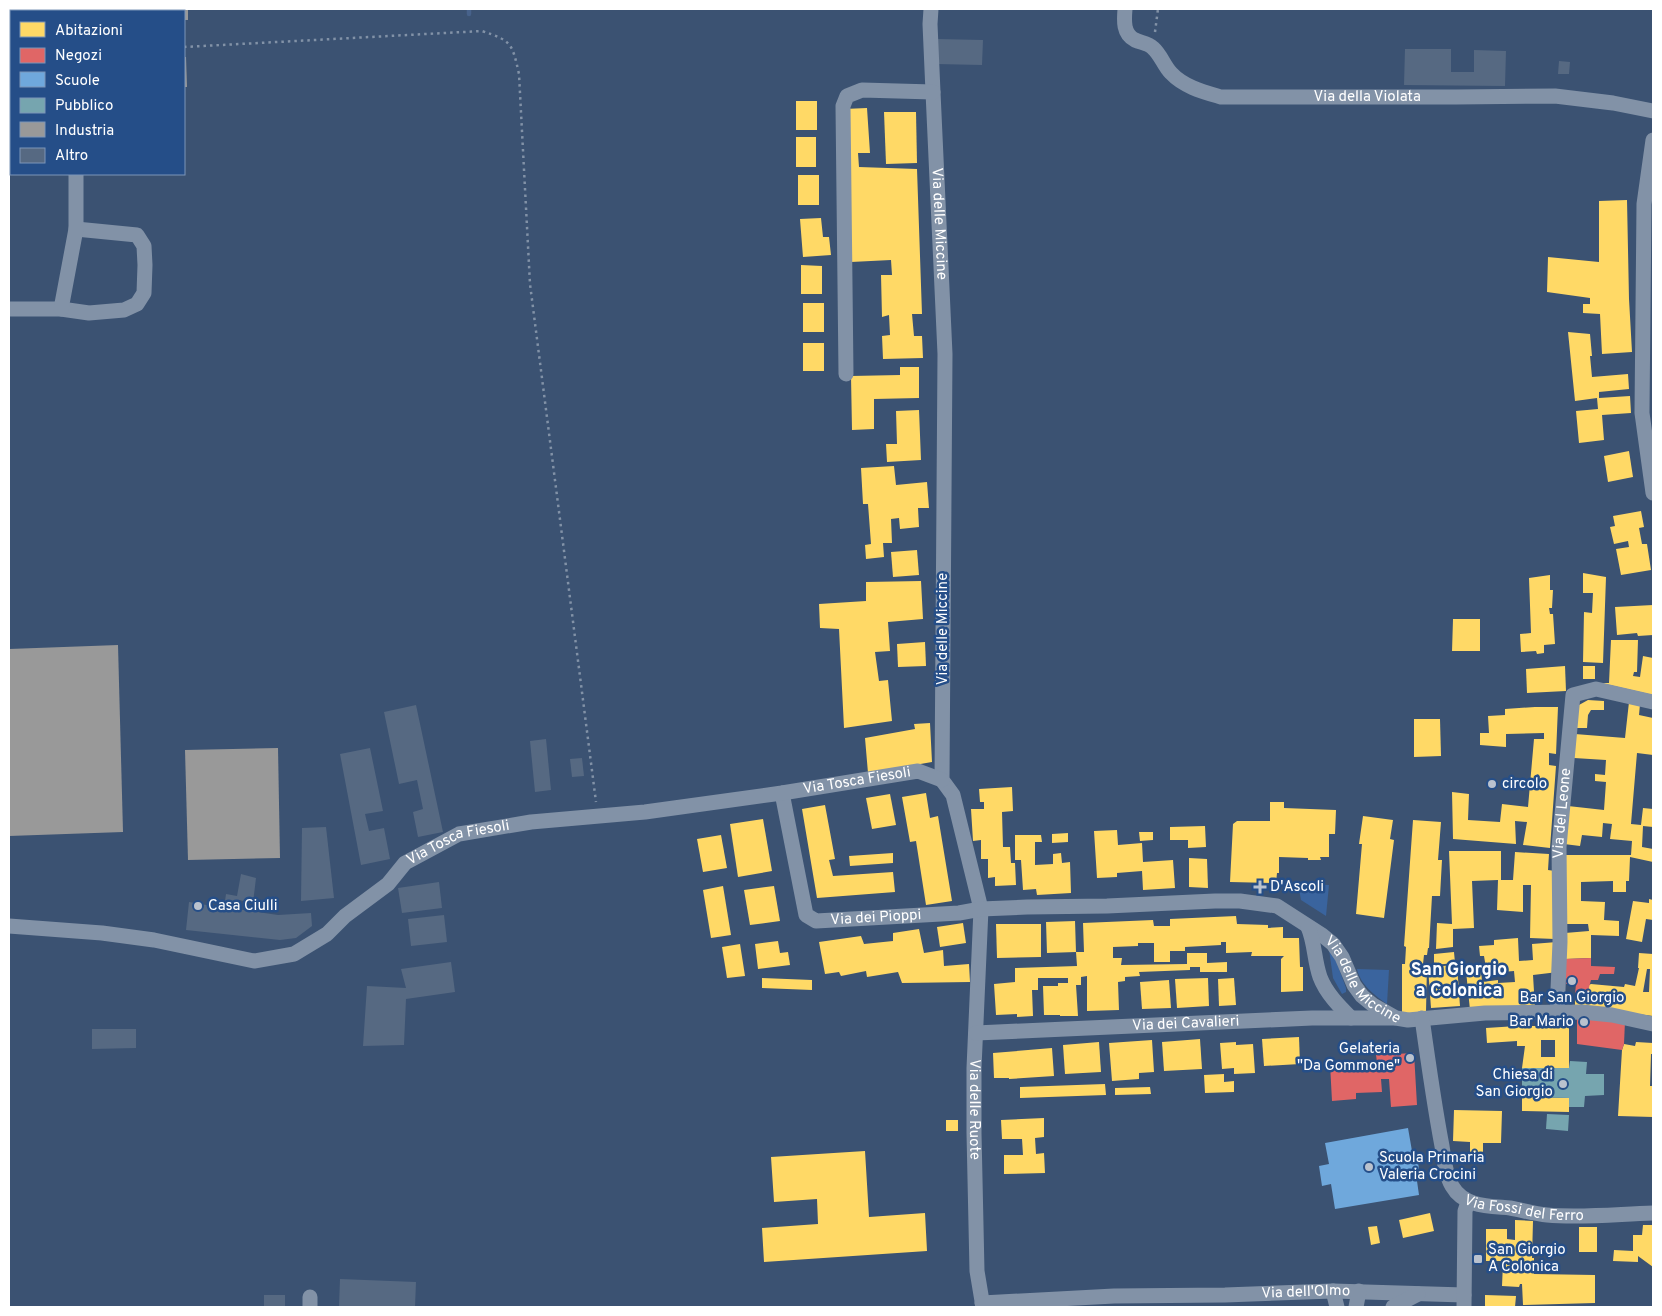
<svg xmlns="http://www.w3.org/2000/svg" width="1662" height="1316" viewBox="0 0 1662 1316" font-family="Overpass,sans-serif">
  <rect width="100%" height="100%" fill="#3b5272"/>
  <g fill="#3a649e">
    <path d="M1298 884H1312L1329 885 1326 916 1301 900Z"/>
    <path d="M1329 949 1335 958 1346 988V992L1342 994 1333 978Z"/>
    <path d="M1357 969 1389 970 1387 1004C1375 996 1360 984 1357 969Z"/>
  </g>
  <g fill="#ffd966" fill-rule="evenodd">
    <rect x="796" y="101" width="21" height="29"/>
    <path d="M867 108 870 153H858L859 167 917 169 922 314H912L914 336H922L923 358 883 359 882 336 890 335 889 315 882 317 881 275H892L891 260 851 262 844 109Z"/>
    <path d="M884 112H916L917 163 886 164Z"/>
    <rect x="796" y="137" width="20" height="30"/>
    <rect x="798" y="175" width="21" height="30"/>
    <path d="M1627 200 1629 299 1632 352 1602 354 1600 314 1583 313V304H1590V298L1547 292 1548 257 1599 262V201Z"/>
    <path d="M821 218 823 237H829L831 255 803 257 800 219Z"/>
    <path d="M801 265 822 266V294H801Z"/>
    <rect x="803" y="303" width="21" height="29"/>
    <path d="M1568 332 1590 334 1592 356H1590L1592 377 1628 374 1629 389 1599 392V398L1630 396 1631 413 1602 415 1604 440 1579 443 1576 411 1598 409 1597 398 1575 401Z"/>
    <rect x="803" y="343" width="21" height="28"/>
    <path d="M900 367H919V398L874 399V429L852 430 851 376 900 375Z"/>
    <path d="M919 410 921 460 887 462 886 444H897L896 411Z"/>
    <path d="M1629 451 1633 477 1608 482 1604 456Z"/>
    <path d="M894 466 896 485 927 482 929 508H918L919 527 900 529 899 518 891 519 892 543H883L884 557 866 559 865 545 871 544 868 504H863L861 468Z"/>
    <path d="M1641 511 1644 527 1639 528 1642 544H1647L1651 570 1621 575 1616 549 1629 547 1628 541 1614 544 1610 527 1615 526 1613 516Z"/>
    <path d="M917 550 919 575 893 577 891 552Z"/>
    <path d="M1583 573 1606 577 1603 663 1583 662 1584 612 1592 613 1593 593H1583Z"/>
    <path d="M1550 575V590H1553L1552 608H1549L1550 614H1553L1555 644 1544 645V653L1537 654 1536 651 1521 652 1520 634 1531 633 1529 578Z"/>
    <path d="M921 581 923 619 888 622 890 651 875 652 879 681 888 680 892 721 844 728 839 629 820 628 819 604 866 601V582Z"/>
    <path d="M1653 605V635L1638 636 1637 633 1617 635 1615 607Z"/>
    <path d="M1453 619H1480V651H1452Z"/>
    <path d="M1611 640H1638L1637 672H1634L1633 676 1640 677 1643 656 1653 658V695L1601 683H1609Z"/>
    <path d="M925 642 926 666 898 667 897 644Z"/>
    <path d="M1565 666 1566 691 1527 693 1526 669Z"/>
    <rect x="1583" y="666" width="12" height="13"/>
    <path d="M1588 700 1604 701V710H1591L1588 715 1587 728H1574L1579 705Z"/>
    <path d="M1629 702 1640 704 1639 715 1653 718V755L1637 753 1631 824 1641 825 1643 808 1653 809V827L1643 826 1642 847 1653 849V862L1630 857 1629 881H1626V892H1613V881L1581 882V901L1605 902 1604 920 1619 921V936L1591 935V958L1565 959V933L1589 931 1588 924H1566L1564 855H1631L1632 841 1610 839 1612 824 1603 823 1602 837 1582 835 1580 846 1564 844 1568 806 1604 810 1606 782 1595 781V774L1605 775 1606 760 1574 758 1575 734 1625 738Z"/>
    <path d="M1535 707H1558L1556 754 1549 753V765L1556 766 1550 848 1523 845 1527 822 1515 821 1516 844 1453 839 1452 792 1469 794 1468 820 1500 822 1502 804 1528 807 1534 739H1544V733L1506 734V747L1480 745V733H1489L1488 716 1505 715V709Z"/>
    <path d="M1414 719H1440L1441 756 1414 757Z"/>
    <path d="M930 723 932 762 868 773 865 738 915 729 914 724Z"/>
    <path d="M1012 787 1013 811 1002 812 1003 847H1010L1011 863H1015L1016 885 995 886V877L988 878V859H981V840L973 841 971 809H984V802H980L979 789Z"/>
    <path d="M926 793 930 818 938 816 952 901 926 905 916 841 910 842 902 797Z"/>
    <path d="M890 794 896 825 872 829 866 798Z"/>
    <path d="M1270 802H1284V808L1336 810 1335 834H1329V857H1320L1321 860H1308V858L1279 857V873H1277L1276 883 1230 882 1233 824 1237 821H1270Z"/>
    <path d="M825 805 835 859 829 860 833 876 893 872 895 892 817 898 802 809Z"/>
    <path d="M1363 816 1393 820 1390 839 1394 840 1384 918 1356 914 1362 844H1359Z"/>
    <path d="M763 819 772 871 738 877 730 824Z"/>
    <path d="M1413 820 1441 822 1438 860H1442L1440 896H1432L1429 948H1428L1427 955H1424L1423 964H1427L1426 1012 1402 1015V964H1405L1406 947 1404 946Z"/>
    <path d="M1205 826 1206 847 1188 848V840H1170V827Z"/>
    <path d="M1117 830 1118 845 1142 843 1143 862 1173 860 1175 888 1143 890 1142 871 1117 873V877L1097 878 1094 831Z"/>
    <path d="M1139 832H1153V840L1140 841Z"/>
    <path d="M1068 833V842L1052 843V834Z"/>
    <path d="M721 835 727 868 703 872 697 839Z"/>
    <path d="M1015 835H1041L1042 842H1035V865L1053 864V854L1061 853 1062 863 1070 862 1071 893 1037 895 1036 889 1023 890 1021 860H1015Z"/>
    <path d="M1449 851H1501V880H1513L1515 852 1549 854 1548 870 1555 871V939L1530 938 1531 885H1523V912L1497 910 1498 880 1472 881 1474 928 1453 929V947L1436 949 1437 923 1452 924Z"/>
    <path d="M893 853V863L850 866 849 856Z"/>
    <path d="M1189 858 1207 859 1208 888 1189 887Z"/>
    <path d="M723 886 731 935 711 938 703 890Z"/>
    <path d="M774 886 780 921 750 925 744 890Z"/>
    <path d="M1649 899 1653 900V920L1646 919 1642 942 1626 939 1633 901 1649 903Z"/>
    <path d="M1236 916 1237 924 1268 925V928L1283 927V938H1299L1300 967H1303V991L1281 992V959L1284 956H1251L1252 952 1226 953V942H1221V945L1185 947V951H1170V962H1154V943H1138V946L1113 947V958H1122L1121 965 1187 964V953H1207V963L1227 962V972H1200V967H1190V970L1139 972 1140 976 1125 977V981L1118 982 1119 1010 1087 1011V976L1081 977V985H1076L1078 1016H1060V1015H1044L1043 986H1058V983H1068V978H1038V990H1032L1033 1016 1017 1017V1014L996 1015 994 984 1015 982V968L1077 966 1076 952H1084L1083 923 1153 920 1154 926H1170V919Z"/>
    <path d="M1075 921 1076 952 1047 953 1046 922Z"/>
    <path d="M963 923 966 943 940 947 937 927Z"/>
    <path d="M996 924H1041V957L997 958Z"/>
    <path d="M919 929 924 953 943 950 944 966 969 964 970 982 902 983 898 972 867 977 866 971 841 976 839 972 825 974 819 942 861 936 864 944 893 941V933Z"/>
    <path d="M1518 938 1519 961 1533 960 1532 944 1557 942 1558 972 1533 975 1535 1008 1470 1010 1466 971 1481 970 1482 982 1498 980V983L1515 982 1514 971 1502 972 1501 967 1486 968 1484 956H1480L1479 946 1494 945V940Z"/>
    <path d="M778 941 780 953 788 952 790 965 758 969 755 944Z"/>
    <path d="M740 944 745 976 727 978 722 947Z"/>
    <path d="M1454 952 1455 963 1434 965V954Z"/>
    <path d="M1639 953 1653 954V1016L1575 1006V994L1587 995 1589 985 1591 984 1624 987 1625 984 1635 986 1639 968H1638ZM1647 969H1650L1649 992H1643Z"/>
    <path d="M1457 965 1460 1006 1431 1008 1428 967Z"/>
    <path d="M762 978 812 980V990L762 988Z"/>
    <path d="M1208 978 1209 1006 1177 1008 1175 979Z"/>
    <path d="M1234 978 1236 1005 1219 1006 1218 979Z"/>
    <path d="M1169 980 1171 1008 1142 1009 1140 982Z"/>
    <path d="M1517 1026H1569V1068H1522L1525 1046H1517V1041L1487 1043 1486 1028ZM1541 1040H1555V1057H1541Z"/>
    <path d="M1299 1037 1300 1064 1264 1066 1262 1039Z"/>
    <path d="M1200 1039 1202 1069 1164 1071 1162 1042Z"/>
    <path d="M1152 1040 1154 1072 1139 1073V1079L1112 1081 1109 1043Z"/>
    <path d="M1099 1042 1101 1072 1065 1074 1063 1045Z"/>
    <path d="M1236 1042V1045L1253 1044 1255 1073 1234 1074V1068L1222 1069 1220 1043Z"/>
    <path d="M1636 1042 1653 1043V1054H1651L1650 1086H1653V1117L1618 1116 1622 1050 1624 1044 1635 1046Z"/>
    <path d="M1052 1048 1054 1076 1009 1079V1078H994L993 1053Z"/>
    <path d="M1224 1074V1082L1234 1081V1092L1205 1093 1204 1075Z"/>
    <path d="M1105 1084 1106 1095 1020 1098V1087Z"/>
    <path d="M1150 1087 1151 1094 1115 1095V1088Z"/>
    <path d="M1522 1097 1569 1098V1112L1522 1111Z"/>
    <path d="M1454 1110 1502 1111 1501 1143H1483V1153L1470 1152V1142L1453 1141Z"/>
    <path d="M1044 1118V1137L1035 1138 1036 1154 1044 1153 1045 1173 1004 1174V1155H1023L1022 1139H1002L1001 1120Z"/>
    <rect x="946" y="1120" width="12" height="11"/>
    <path d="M865 1151 869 1217 925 1213 927 1251 764 1262 762 1228 818 1224 817 1199 774 1202 771 1157Z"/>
    <path d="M1430 1213 1434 1231 1403 1238 1399 1220Z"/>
    <path d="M1515 1220 1533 1221 1532 1258H1534V1274L1595 1275V1303L1523 1305 1522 1284H1520L1519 1287 1502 1286 1503 1263H1506V1261H1486V1229H1507V1239L1515 1240Z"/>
    <path d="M1643 1225H1653V1267L1638 1256V1262L1613 1261 1614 1250 1633 1251V1235H1642Z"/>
    <path d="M1377 1226 1380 1243 1371 1245 1368 1227Z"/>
    <rect x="1579" y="1227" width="18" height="25"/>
    <path d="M1485 1295 1516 1296 1515 1307H1485Z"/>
  </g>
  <g fill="#e06666">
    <path d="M1591 958V966L1615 967 1614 974H1600L1598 980H1591L1587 995 1575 994 1576 984H1566L1565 959Z"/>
    <path d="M1577 1017 1625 1021 1624 1044 1622 1050 1577 1044Z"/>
    <path d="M1414 1053 1417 1105 1391 1107 1389 1079H1381L1382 1092 1356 1093V1099L1332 1101 1330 1064 1377 1062 1376 1055Z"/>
  </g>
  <path fill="#6fa8dc" d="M1408 1128 1412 1151 1417 1156 1419 1169 1416 1174 1419 1195 1335 1209 1331 1184 1322 1186 1319 1166 1329 1164 1325 1143Z"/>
  <g fill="#76a5af">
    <path d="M1570 1061 1587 1062 1586 1074H1604V1095L1585 1096 1584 1107H1569V1098L1522 1097V1068H1569Z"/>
    <path d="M1547 1114 1569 1115 1568 1131 1546 1129Z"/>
  </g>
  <g fill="#999">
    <path d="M9 9H188V20H184V11H11V24H9Z"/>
    <path d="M184 57H186L187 87H184Z"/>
    <path d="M118 645 123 832 9 836V649Z"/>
    <path d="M278 748 280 858 188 860 185 750Z"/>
  </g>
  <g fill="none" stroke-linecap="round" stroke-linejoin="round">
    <path stroke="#47628b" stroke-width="4.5" d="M469 14V9"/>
  </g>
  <g fill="#566982">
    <path d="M936 39 983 40 982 65 936 64Z"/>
    <path d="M1405 49H1451V72H1474V50L1506 51 1505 86 1404 85Z"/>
    <path d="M1559 61 1570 62 1569 74H1558Z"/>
    <path d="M416 705 443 832 418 837 413 812 423 809 417 780 399 784 384 712Z"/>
    <path d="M546 739 551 790 535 792 530 741Z"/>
    <path d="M370 748 383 811 365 814 369 831 384 828 390 859 361 865 340 754Z"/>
    <path d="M582 758 584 776 572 777 570 759Z"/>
    <path d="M326 827 334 898 301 901 302 828Z"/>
    <path d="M241 874 256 878 253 903 239 900 237 909 278 915 311 913 312 926 296 938 280 940 186 930 189 902 224 908 226 894 237 896Z"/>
    <path d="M439 882 442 908 402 913 398 888Z"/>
    <path d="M444 915 447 942 411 946 408 919Z"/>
    <path d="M451 962 455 992 406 999 404 1045 363 1046 367 986 406 988 401 969Z"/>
    <path d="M92 1029H136V1048L92 1049Z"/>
    <path d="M340 1279 416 1282 415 1307H339Z"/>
    <rect x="264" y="1295" width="21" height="12"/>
  </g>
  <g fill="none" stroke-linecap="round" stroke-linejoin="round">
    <g stroke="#8292a7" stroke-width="2.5" stroke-dasharray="2.5 4" stroke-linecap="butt">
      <path d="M1155 32 1158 9"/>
      <path d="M184 47 482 31C512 41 512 43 519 74L530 284 596 802"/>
    </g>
    <g stroke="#8292a7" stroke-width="15">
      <path id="s1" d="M931 9 930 24 933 92 945 354 942 780 953 795 981 909 974 1068V1133L977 1271 983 1307"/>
      <path id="s2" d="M1125 9C1124 21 1123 34 1135 40 1142 43 1148 43 1153 48 1161 55 1164 66 1171 73 1184 87 1204 92 1221 97H1456L1555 96 1613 103 1653 111"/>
      <path d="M1653 140 1644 204 1642 413 1653 493"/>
      <path d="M9 309H61L89 313 124 310 137 304 144 293 145 265 144 246 137 235 76 229"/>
      <path d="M61 309 76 229V174"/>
      <path d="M846 374 843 106 847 96 862 90 933 92"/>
      <path id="s3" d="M782 793 806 915 816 921 959 913 981 909 1027 907 1107 906 1215 901H1240L1277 906 1322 935 1333 944 1342 957 1354 985 1362 996 1373 1005 1396 1018 1408 1020 1485 1013 1582 1012 1612 1015 1653 1024"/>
      <path id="s4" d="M9 926 102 933 154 940 254 961 294 954 327 934 345 916 388 884 405 863 459 834 531 822 645 812 782 793 918 771 942 780"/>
      <path d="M1308 927C1315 943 1314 960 1320 977 1326 993 1339 1006 1351 1018"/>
      <path id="s5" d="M1557 1013 1560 942 1559 847 1573 695 1596 689 1653 702"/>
      <path id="s6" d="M1422 1018C1428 1061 1434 1104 1442 1146 1444 1159 1445 1174 1452 1186 1464 1207 1489 1206 1510 1208 1522 1210 1534 1214 1547 1215 1582 1218 1618 1214 1653 1213"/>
      <path id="s7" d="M976 1033 1312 1018H1394"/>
      <path d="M1333 1291 1337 1307"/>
      <path d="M310 1297V1307"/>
      <path id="s8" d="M982 1303 1114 1296 1225 1295 1333 1291 1464 1295"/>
      <path d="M1356 1307 1359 1291"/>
      <path d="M1393 1307 1418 1294"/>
      <path d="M1464 1307 1465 1211 1468 1202"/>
    </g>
  </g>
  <g fill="#bac2ce" stroke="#254e88" stroke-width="2">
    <circle cx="1492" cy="784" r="5"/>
    <path d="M1257.5 879.5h5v5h5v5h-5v5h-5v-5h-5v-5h5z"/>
    <circle cx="198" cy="906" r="5"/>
    <circle cx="1572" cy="981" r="5"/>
    <circle cx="1584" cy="1022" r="5"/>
    <circle cx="1410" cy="1058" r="5"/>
    <circle cx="1563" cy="1084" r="5"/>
    <circle cx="1369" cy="1167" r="5"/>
    <rect x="1473" y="1254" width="10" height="10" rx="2.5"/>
  </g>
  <g text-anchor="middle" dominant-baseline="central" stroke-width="5" stroke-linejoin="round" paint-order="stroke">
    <g font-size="15" fill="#fff" stroke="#254e88">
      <text stroke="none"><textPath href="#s2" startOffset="288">Via della Violata</textPath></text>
      <text stroke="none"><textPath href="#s1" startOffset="215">Via delle Miccine</textPath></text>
      <text transform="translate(943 629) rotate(-90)">Via delle Miccine</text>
      <text stroke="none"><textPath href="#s4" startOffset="896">Via Tosca Fiesoli</textPath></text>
      <text stroke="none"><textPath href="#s5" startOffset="200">Via del Leone</textPath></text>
      <text stroke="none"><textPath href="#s4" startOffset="491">Via Tosca Fiesoli</textPath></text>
      <text stroke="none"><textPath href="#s3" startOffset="196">Via dei Pioppi</textPath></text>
      <text stroke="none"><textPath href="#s3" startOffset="714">Via delle Miccine</textPath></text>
      <text stroke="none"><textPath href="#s7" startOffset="210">Via dei Cavalieri</textPath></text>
      <text stroke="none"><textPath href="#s1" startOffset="1108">Via delle Ruote</textPath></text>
      <text stroke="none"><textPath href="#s6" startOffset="250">Via Fossi del Ferro</textPath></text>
      <text stroke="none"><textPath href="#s8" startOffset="324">Via dell'Olmo</textPath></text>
    </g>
    <g font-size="15" fill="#fff" stroke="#254e88" text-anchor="start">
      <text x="1502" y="784">circolo</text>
      <text x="1270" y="887">D'Ascoli</text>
      <text x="208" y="906">Casa Ciulli</text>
      <text x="1572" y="998" text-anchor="middle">Bar San Giorgio</text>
      <text x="1574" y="1022" text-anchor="end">Bar Mario</text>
      <text x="1400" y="1049" text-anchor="end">Gelateria<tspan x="1400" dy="17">"Da Gommone"</tspan></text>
      <text x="1553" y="1075" text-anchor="end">Chiesa di<tspan x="1553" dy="17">San Giorgio</tspan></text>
      <text x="1379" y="1158">Scuola Primaria<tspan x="1379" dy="17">Valeria Crocini</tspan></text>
      <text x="1488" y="1250">San Giorgio<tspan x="1488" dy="17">A Colonica</tspan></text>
    </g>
    <g font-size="18" font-weight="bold" fill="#fff" stroke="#254e88">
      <text x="1459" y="970">San Giorgio<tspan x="1459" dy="21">a Colonica</tspan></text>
    </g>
  </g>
  <rect width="1662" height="1316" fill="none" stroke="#ffffff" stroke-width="20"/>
  <rect x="10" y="10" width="175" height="165" fill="#254e88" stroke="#7c95b8"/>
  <rect x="20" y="22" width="25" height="15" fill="#ffd966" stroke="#7c95b8"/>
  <text x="55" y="35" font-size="15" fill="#ffffff">Abitazioni</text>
  <rect x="20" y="48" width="25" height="15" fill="#e06666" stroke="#7c95b8"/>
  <text x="55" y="60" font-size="15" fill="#ffffff">Negozi</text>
  <rect x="20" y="72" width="25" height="15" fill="#6fa8dc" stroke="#7c95b8"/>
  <text x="55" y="85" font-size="15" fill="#ffffff">Scuole</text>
  <rect x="20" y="98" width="25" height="15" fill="#76a5af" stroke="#7c95b8"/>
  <text x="55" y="110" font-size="15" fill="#ffffff">Pubblico</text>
  <rect x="20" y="122" width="25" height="15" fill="#999999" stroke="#7c95b8"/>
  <text x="55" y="135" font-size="15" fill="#ffffff">Industria</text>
  <rect x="20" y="148" width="25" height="15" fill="#566982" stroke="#7c95b8"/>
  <text x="55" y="160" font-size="15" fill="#ffffff">Altro</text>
</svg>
